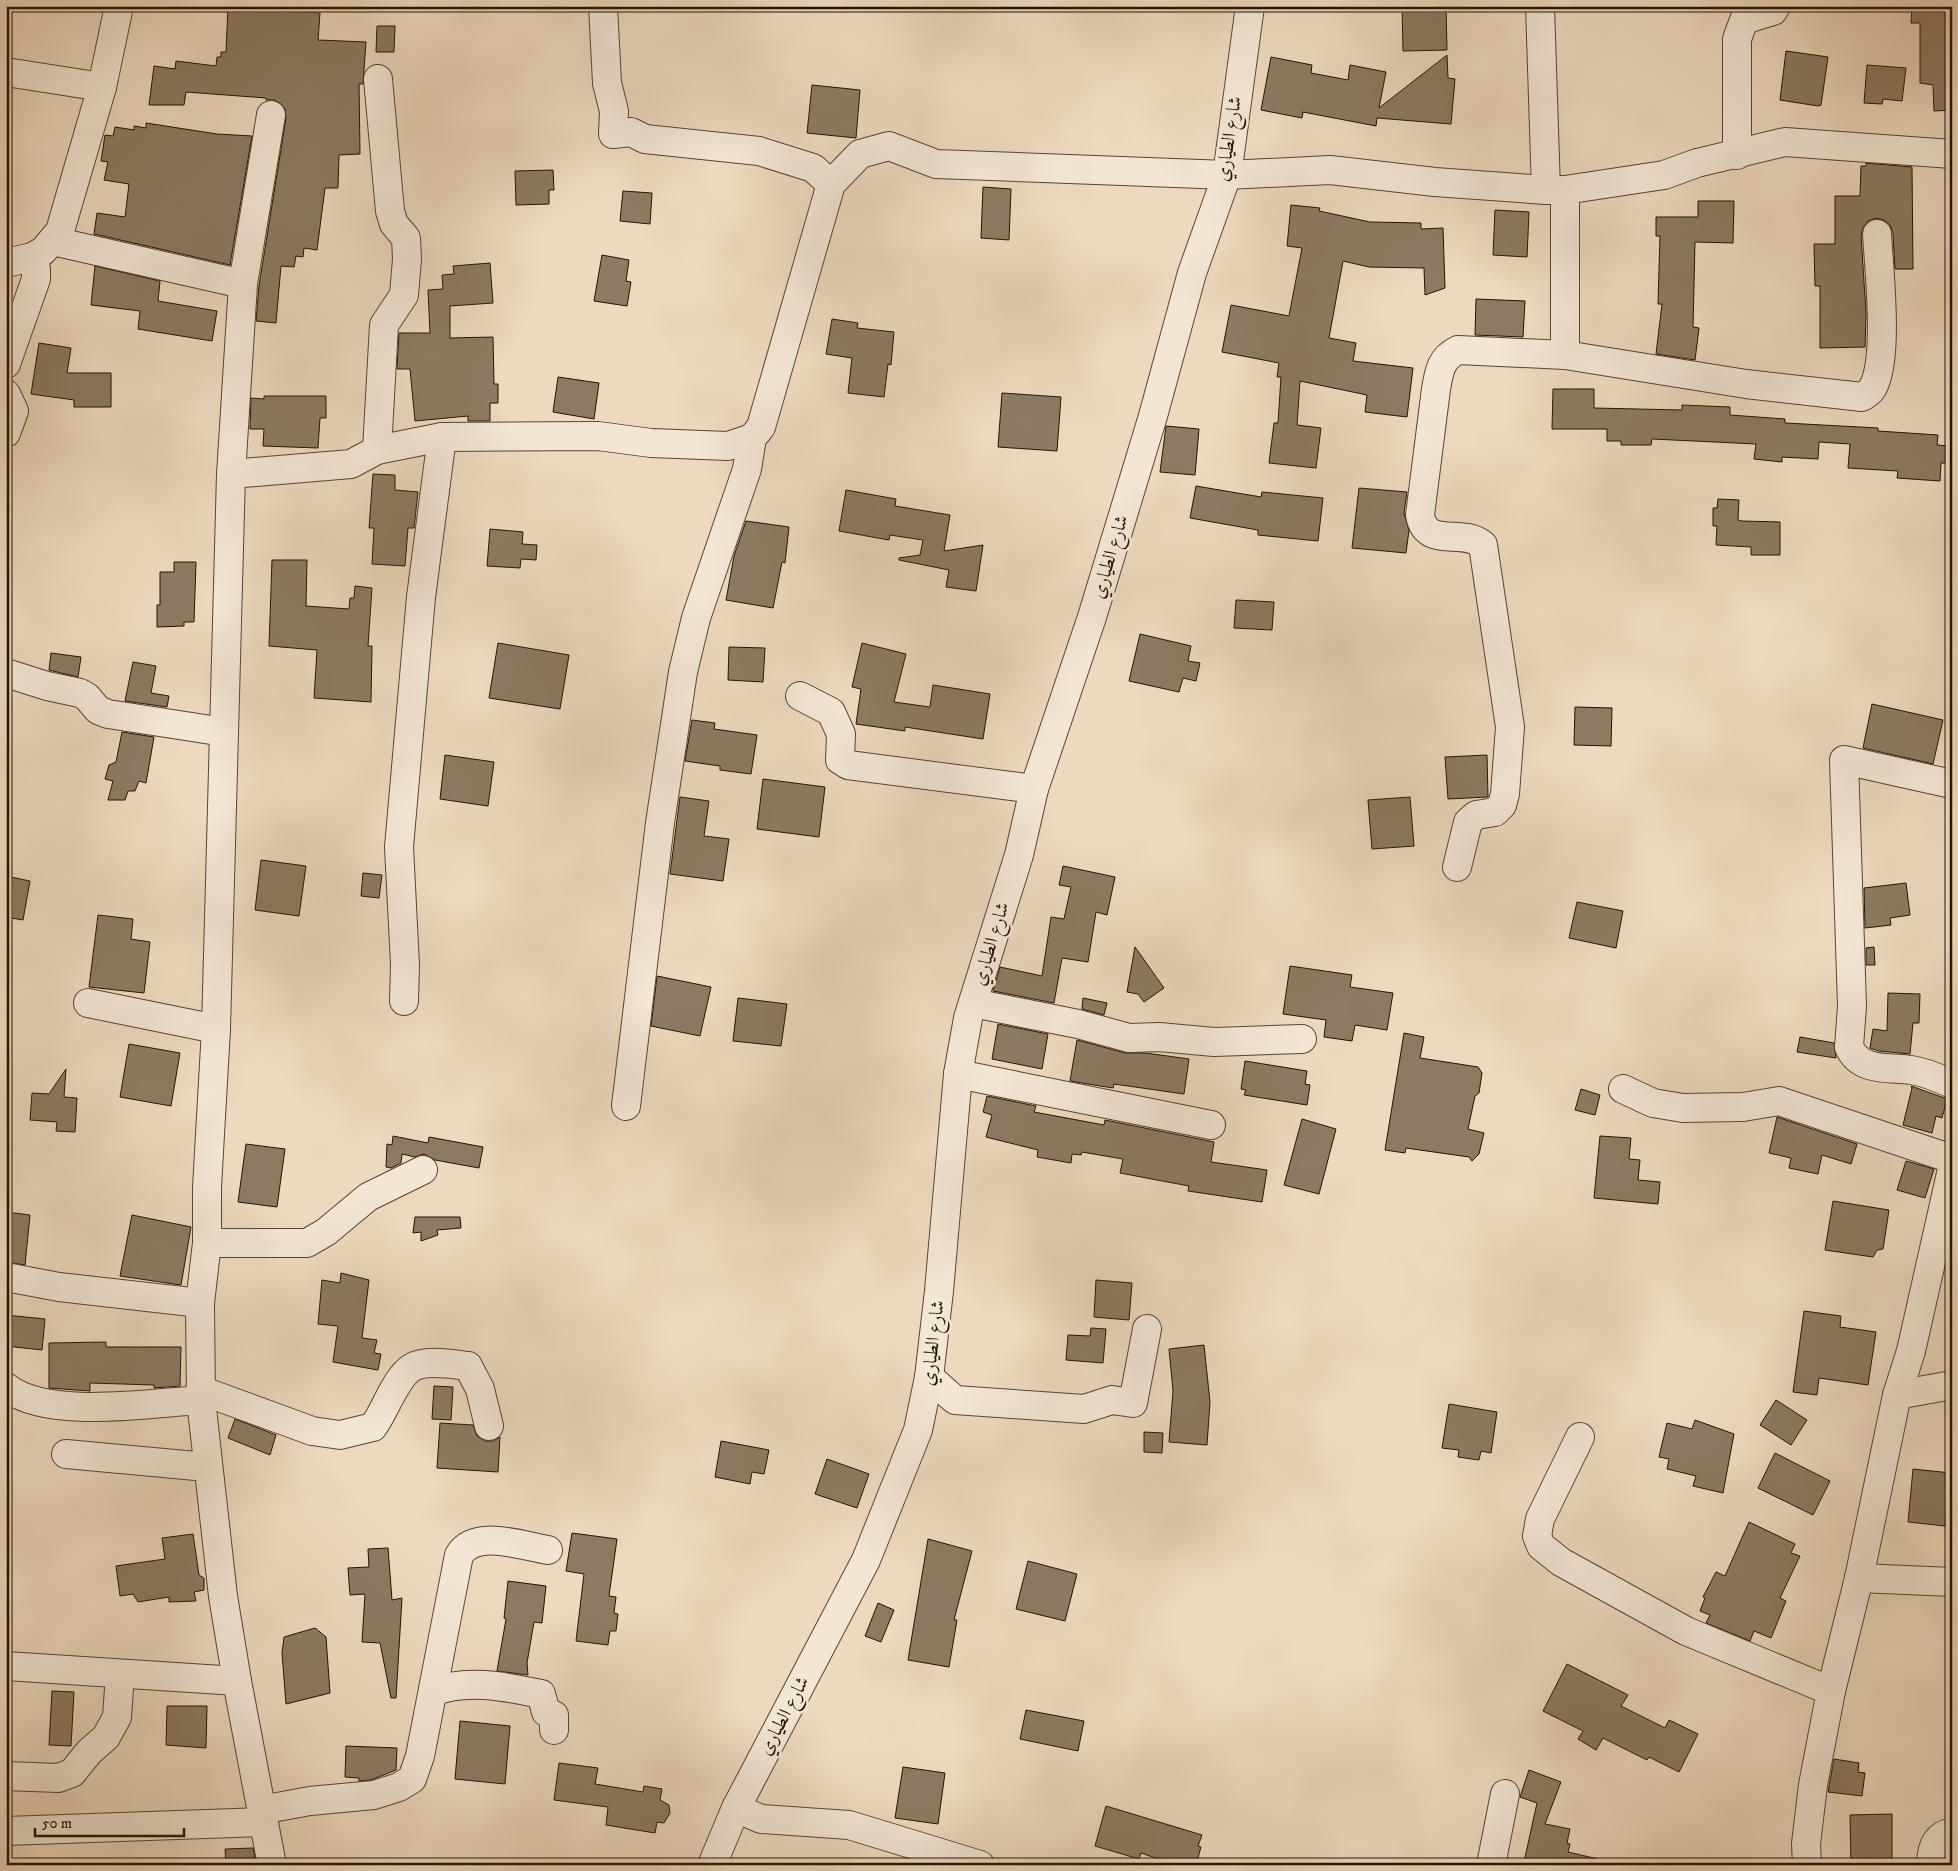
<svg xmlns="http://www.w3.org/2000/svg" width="1958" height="1871" viewBox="0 0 1958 1871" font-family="'IM FELL DW Pica',Amiri,serif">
  <rect width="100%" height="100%" fill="#edd9be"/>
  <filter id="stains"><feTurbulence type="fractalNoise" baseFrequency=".004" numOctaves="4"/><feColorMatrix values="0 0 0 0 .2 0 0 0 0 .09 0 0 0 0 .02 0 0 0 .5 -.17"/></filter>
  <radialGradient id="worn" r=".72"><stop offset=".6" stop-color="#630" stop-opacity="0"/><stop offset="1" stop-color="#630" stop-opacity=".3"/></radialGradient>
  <g fill="#8c7a63" stroke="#231400">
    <path d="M228 6H287V11L320 13 318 40 366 42 363 84H359L360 154 339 155 338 188H325L317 250 304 248 303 257 296 256 294 267 281 266 276 323 256 321 259 286 286 118 285 109 280 103 274 100H266V98L186 92 184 105H149L154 66 175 69 176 61 216 66 217 57H221V52H226Z"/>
    <path d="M1402 6H1446L1447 50 1403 51Z"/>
    <path d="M1912 6H1952V110L1934 111 1933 85 1920 83V23H1911Z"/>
    <path d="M377 26H395L394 52H376Z"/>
    <path d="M1786 51 1828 57 1821 105 1818 106 1780 100Z"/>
    <path d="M1447 55 1448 78 1455 79 1451 124 1377 118 1376 126 1303 112 1302 118 1261 110 1271 57 1312 65 1311 73 1348 80 1350 65 1386 72 1379 108Z"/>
    <path d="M1867 65 1906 68 1902 101 1883 99 1882 104 1864 103Z"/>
    <path d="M812 85 860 90 856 138 807 133Z"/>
    <path d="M146 123 217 134 252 136 230 265 94 234 97 213 125 217 129 184 104 180 108 162 101 161 105 135 113 136 115 127 134 130V126L146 128Z"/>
    <path d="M1866 163 1912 167 1913 269H1895L1893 233 1890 225 1884 220 1876 218 1868 221 1863 228 1861 235 1866 313 1865 347 1820 348V286H1815L1814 244H1835V196H1860L1861 166H1866Z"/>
    <path d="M553 170 554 190H549V204L516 205 515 171Z"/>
    <path d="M983 187 1011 189 1009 240 981 238Z"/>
    <path d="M623 191 652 193 650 224 620 221Z"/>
    <path d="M1698 201H1734L1733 243 1695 242 1693 327 1699 328 1695 360 1656 354 1662 304H1658L1660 236H1656V217H1698Z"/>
    <path d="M1291 205 1320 208 1319 211 1370 222 1421 223V229L1443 228 1445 288 1425 295 1424 268 1369 267 1343 261 1329 338 1356 343 1353 361 1413 368 1407 417 1365 412 1367 395 1300 381 1297 425 1321 428 1316 468 1269 463 1274 423H1278L1281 377H1277L1279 363 1222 352 1231 305 1289 316 1302 248 1287 246Z"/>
    <path d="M1495 210 1529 212 1527 257 1493 255Z"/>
    <path d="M602 255 629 260 626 281 631 282 627 306 594 301Z"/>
    <path d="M490 263 493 303 450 306V338L493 337 494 384H498V403H490V421H468V416L415 421 410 369H397L399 333H430L428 290 443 289 442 275 454 274 453 266Z"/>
    <path d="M95 266 160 281 158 301 217 311 212 341 138 329 140 311 91 305Z"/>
    <path d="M1476 299 1525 301 1523 337 1475 335Z"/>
    <path d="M832 319 858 323 857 328 894 332 891 365 888 364 884 397 848 393 852 358 826 354Z"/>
    <path d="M39 343 71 348 67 373H111V407H74V400L31 394Z"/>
    <path d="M558 377 599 383 594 419 553 412Z"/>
    <path d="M1553 389H1594V408L1682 410V405L1730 407V415L1785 419V423L1878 428V431L1938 435 1937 445 1951 446 1950 463H1941L1940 481 1897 478 1898 471 1848 468 1850 444 1819 442 1818 459 1782 457V462L1754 459 1756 444 1652 439 1651 445H1621V441H1607V429H1552Z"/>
    <path d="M1002 393 1061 397 1057 451 998 447Z"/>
    <path d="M264 396H326V418H320L318 448 263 446 264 429H250L251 398 264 399Z"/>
    <path d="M1166 426 1199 429 1195 475 1160 472Z"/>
    <path d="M373 474 395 475V490L418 492 414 528H408L405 566 372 564 374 528H369Z"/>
    <path d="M1196 486 1261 497 1262 492 1323 498 1318 541 1258 535V530L1190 518Z"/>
    <path d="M1359 488 1407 492 1404 513 1409 530 1406 553 1352 548Z"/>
    <path d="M846 490 896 499 895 506 950 515 944 551 983 545 976 591 946 587 949 570 899 560V558L920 555 923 540 890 535 889 540 839 531Z"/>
    <path d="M1718 499 1739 500 1738 520 1742 521 1780 522V555H1751V547L1716 545 1717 526H1713V508H1717Z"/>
    <path d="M746 521 789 527 785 563 782 562 773 608 726 600 734 556Z"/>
    <path d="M490 529 523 532 522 544 537 545 536 560 521 559 520 568 487 566Z"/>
    <path d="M272 560H307L306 606 349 609 350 598H354L355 586 372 588 368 646H372L371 702 314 698 317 650 269 646Z"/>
    <path d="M174 562H196L194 622H184V626L157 627V605H160V572H174Z"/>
    <path d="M1236 600 1274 602 1272 630 1234 628Z"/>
    <path d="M1140 634 1191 646 1188 661 1200 663 1196 681 1183 678 1179 692 1129 681Z"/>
    <path d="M498 643 569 655 560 709 489 698Z"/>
    <path d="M862 643 906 654 894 702 930 707 933 685 990 694 983 739 905 727V731L856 724 861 689 852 687Z"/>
    <path d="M729 647 765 648 763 682 728 680Z"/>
    <path d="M51 653 81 657 78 677 49 670Z"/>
    <path d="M133 662 156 666 151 693 169 696 167 707 125 701Z"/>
    <path d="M1872 704 1943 720 1933 764 1863 748Z"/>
    <path d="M1575 707 1612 708 1611 746 1574 745Z"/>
    <path d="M692 720 715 723 714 729 757 735 751 774 720 770V766L685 761Z"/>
    <path d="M122 732 154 737 146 783 139 781 135 791H128L125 800H108L113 781 105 779 109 765 116 762Z"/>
    <path d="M445 755 494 762 488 806 440 799Z"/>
    <path d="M1487 755 1488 797 1448 799 1445 757Z"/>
    <path d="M763 779 825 787 819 837 757 829Z"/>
    <path d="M680 797 709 801 704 836 729 839 723 881 670 874Z"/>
    <path d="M1410 797 1414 846 1372 849 1368 800Z"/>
    <path d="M261 860 306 866 299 916 255 910Z"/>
    <path d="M1063 866 1115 877 1107 915 1096 912 1088 962 1062 958 1054 1003 993 991 1000 967 1042 976 1051 917 1064 919 1071 887 1059 885Z"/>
    <path d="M363 873 382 875 379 898 361 896Z"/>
    <path d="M6 876 30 881 23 920 6 917Z"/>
    <path d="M1906 883 1910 915 1890 918 1891 925 1865 928 1864 888Z"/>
    <path d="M1577 902 1623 911 1616 948 1569 938Z"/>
    <path d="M98 915 133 919 131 939 150 942 144 993 89 987Z"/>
    <path d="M1135 947 1164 988 1144 1002 1138 994 1127 992Z"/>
    <path d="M1874 947 1875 965H1866V948Z"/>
    <path d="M1290 966 1352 975 1350 987 1393 993 1387 1030 1355 1025 1352 1041 1324 1037 1326 1020 1283 1014Z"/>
    <path d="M657 976 711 987 700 1036 651 1026Z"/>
    <path d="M1888 993 1920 994 1919 1023H1913L1910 1054 1879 1051 1870 1048 1873 1029 1887 1031Z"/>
    <path d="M738 998 787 1004 781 1046 733 1041Z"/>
    <path d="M1083 998 1107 1003 1104 1015 1082 1009Z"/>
    <path d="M998 1024 1048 1034 1042 1069 992 1059Z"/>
    <path d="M1404 1033 1424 1037 1420 1058 1478 1067 1482 1073 1479 1093 1475 1096 1468 1129 1484 1133 1479 1154 1472 1161 1469 1157 1406 1148 1405 1153 1385 1150Z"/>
    <path d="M1800 1037 1834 1043 1836 1058 1797 1052Z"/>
    <path d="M1077 1040 1125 1053H1146L1189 1059 1184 1094 1114 1084 1113 1088 1070 1081Z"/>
    <path d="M129 1044 180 1053 171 1106 120 1097Z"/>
    <path d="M1245 1061 1307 1071 1305 1084 1310 1085 1307 1105 1244 1095 1246 1090 1241 1089Z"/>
    <path d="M66 1069 64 1097 77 1098 75 1132 56 1131 57 1122 30 1120 32 1093 49 1094Z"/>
    <path d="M1911 1086 1947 1099 1942 1118 1936 1116 1932 1133 1903 1125 1912 1088Z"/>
    <path d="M1581 1089 1600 1095 1595 1115 1575 1110Z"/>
    <path d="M987 1096 1036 1106 1034 1112 1104 1125 1105 1120 1214 1142 1211 1162 1267 1170 1262 1202 1188 1191 1189 1186 1120 1173 1123 1159 1082 1152 1081 1155 1072 1154 1071 1163 1037 1157 1038 1150 986 1137 992 1115 983 1112Z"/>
    <path d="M1777 1117 1857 1144 1851 1164 1822 1155 1818 1174 1789 1168 1791 1158 1769 1153Z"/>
    <path d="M1302 1119 1336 1129 1319 1194 1284 1185Z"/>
    <path d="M393 1136 428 1143 429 1137 483 1147 479 1168 435 1160 424 1154 415 1157 402 1154 401 1163 391 1168 386 1167 387 1144 392 1145Z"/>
    <path d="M1600 1136 1631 1138 1629 1159 1640 1160 1638 1180 1660 1182 1658 1204 1594 1198Z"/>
    <path d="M246 1144 285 1149 277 1207 238 1202Z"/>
    <path d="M1906 1161 1934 1169 1925 1198 1897 1190Z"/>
    <path d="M1833 1201 1889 1210 1883 1249 1877 1250 1873 1257 1825 1250Z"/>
    <path d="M6 1212 30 1215 25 1265 6 1262Z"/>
    <path d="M132 1215 191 1227 181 1285 120 1276Z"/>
    <path d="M415 1217H460L461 1228 437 1230 438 1235 421 1241V1232L413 1233Z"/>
    <path d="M341 1273 369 1280 362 1338 377 1340 374 1353 381 1354 378 1370 333 1362 338 1326 318 1324 322 1280 340 1283Z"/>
    <path d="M1096 1280 1132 1283 1129 1320 1094 1317Z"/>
    <path d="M1804 1311 1841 1316 1840 1327 1876 1332 1868 1385 1819 1378 1817 1395 1793 1392Z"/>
    <path d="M6 1315 45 1319 42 1350 6 1346Z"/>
    <path d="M1091 1328 1106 1329 1103 1363 1066 1360 1068 1335 1090 1336Z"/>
    <path d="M106 1342V1347H181L180 1386 154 1388V1385L90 1383V1391L49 1388V1343Z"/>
    <path d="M1204 1345 1210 1402 1207 1445 1169 1442 1173 1391 1169 1349Z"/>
    <path d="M434 1386 453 1387 451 1420 432 1419Z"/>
    <path d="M1776 1400 1807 1420 1791 1445 1760 1425Z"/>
    <path d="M1449 1404 1497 1412 1491 1453 1481 1451 1479 1460 1458 1457 1459 1450 1442 1448Z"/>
    <path d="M235 1419 276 1435 270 1455 228 1438Z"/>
    <path d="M1695 1420 1734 1434 1723 1493 1693 1486 1696 1476 1667 1469 1669 1459 1659 1457 1667 1423 1692 1429Z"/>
    <path d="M440 1423 473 1425 477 1436 485 1441H493L500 1437 498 1472 437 1468Z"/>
    <path d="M1144 1432 1163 1433 1162 1453 1144 1452Z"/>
    <path d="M721 1441 769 1450 764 1474 752 1472 750 1484 715 1477Z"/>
    <path d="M1775 1453 1830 1481 1813 1515 1758 1488Z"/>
    <path d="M827 1459 869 1474 857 1508 815 1494Z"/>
    <path d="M1913 1469 1951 1473 1945 1526 1908 1522Z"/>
    <path d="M1749 1522 1795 1544 1791 1553 1800 1556 1780 1598 1786 1601 1771 1638 1754 1631 1750 1641 1706 1623 1710 1615 1700 1611 1705 1598 1703 1597 1716 1572 1725 1576Z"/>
    <path d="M572 1533 617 1539 609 1596 616 1597 614 1613 618 1614 616 1631H610L608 1645 576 1641 584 1574 566 1571Z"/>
    <path d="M193 1534 199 1575 204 1578V1590L194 1592 196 1601 169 1602V1597L138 1602 133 1594 120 1596 116 1566 165 1559 162 1538Z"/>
    <path d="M928 1539 972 1551 954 1620H957L949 1667 908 1660Z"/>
    <path d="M388 1548 392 1600 402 1598 396 1698H391L380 1643 362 1642 365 1594 350 1595 348 1568 369 1567 368 1549Z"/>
    <path d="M1028 1561 1077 1574 1065 1621 1016 1609Z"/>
    <path d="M508 1581 546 1586 542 1623 534 1622 527 1663 528 1675 497 1671 506 1619 504 1618Z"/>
    <path d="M878 1603 894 1610 881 1642 865 1636Z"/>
    <path d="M315 1628 326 1637 330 1693 286 1704 282 1653 284 1637Z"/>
    <path d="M1567 1664 1628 1695 1621 1706 1665 1728 1669 1720 1698 1734 1679 1772 1649 1757 1647 1760 1603 1738 1596 1750 1578 1739 1583 1731 1543 1711Z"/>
    <path d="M52 1691 74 1692 71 1746 49 1745Z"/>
    <path d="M167 1706H207L206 1748 166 1745Z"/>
    <path d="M1026 1710 1084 1721 1078 1751 1020 1739Z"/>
    <path d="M460 1721 510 1726 505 1784 455 1779Z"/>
    <path d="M346 1746 397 1748 396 1770 371 1780 359 1781V1778L345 1777Z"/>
    <path d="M1834 1759 1859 1763 1858 1772 1865 1773 1862 1796 1828 1792Z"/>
    <path d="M559 1763 598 1768 595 1784 643 1792 644 1786 662 1789 660 1800 669 1805 670 1813 664 1823 657 1822 655 1833 606 1825 608 1807 554 1800Z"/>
    <path d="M903 1767 945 1773 938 1824 895 1818Z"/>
    <path d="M1529 1770 1561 1782 1545 1824 1570 1829 1567 1843 1570 1844 1568 1852 1598 1859 1597 1865H1529L1530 1863 1524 1862 1537 1803 1520 1797Z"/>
    <path d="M1106 1806 1202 1835 1198 1846 1201 1847 1196 1865H1176L1141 1853 1139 1859 1095 1846Z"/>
    <path d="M1892 1814V1865H1851L1850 1815Z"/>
    <path d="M253 1848 256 1865H226L225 1849Z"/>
  </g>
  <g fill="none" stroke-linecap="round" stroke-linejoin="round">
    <g stroke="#564530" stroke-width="30">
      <g id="minor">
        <path d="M603 6 607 83 614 111 613 134 631 132 645 139 759 151 813 168 831 184"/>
        <path d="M1540 6 1546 190"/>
        <path d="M6 72 102 87"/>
        <path d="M1737 155V39L1744 20 1773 11 1776 6"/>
        <path d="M1565 190V355"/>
        <path d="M53 241 243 284 231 474 216 1029 207 1187V1243L200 1303 201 1400 223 1596 237 1681 272 1865"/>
        <path d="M6 263 32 257 43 251 60 231 102 87 119 6"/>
        <path d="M243 284 271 115"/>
        <path d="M6 364 36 279V269L32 257"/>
        <path d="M6 394 14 411 6 433"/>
        <path d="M377 450 384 325 404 295 407 259 406 238 394 224 390 211 378 79"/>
        <path d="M231 474 351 464 377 450 442 437 598 436 651 443 728 446 752 438 761 427 831 184 860 154 889 146 936 164 1227 175 1330 170 1435 182 1546 190H1565L1664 175 1697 163 1785 142 1952 154"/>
        <path d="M6 673 47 686 80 693 87 697 98 710 108 714 224 732"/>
        <path d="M800 696 831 712 841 734 840 760 848 765 1034 789"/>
        <path d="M1952 784 1844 760 1852 1006 1849 1047C1860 1072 1888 1067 1911 1070 1925 1072 1939 1078 1952 1084"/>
        <path d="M1457 867 1468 822 1476 815 1495 812 1502 805 1505 794 1510 727 1483 545C1463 527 1426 550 1420 515L1436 389C1439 371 1441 358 1458 350L1565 355 1746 384 1862 397C1866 394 1871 392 1873 387 1889 358 1879 269 1877 234"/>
        <path d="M404 1001 405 965 399 847 421 597 442 437"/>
        <path d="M88 1003 216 1029"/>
        <path d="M973 1003 1078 1024 1129 1038 1159 1037 1214 1042 1302 1039"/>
        <path d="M958 1074 1211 1125"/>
        <path d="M1623 1089 1653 1103 1683 1108 1743 1107 1779 1101 1952 1159"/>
        <path d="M626 1106 660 823 683 672 696 618 747 469 752 438"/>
        <path d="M207 1243H307L326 1232 368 1197 423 1170"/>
        <path d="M6 1277 59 1287 200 1303"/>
        <path d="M929 1377 955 1400 1084 1409 1112 1400 1133 1403 1147 1329"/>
        <path d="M6 1387C47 1420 149 1403 201 1400"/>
        <path d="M200 1390 312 1431 340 1435 373 1427C385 1411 395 1379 411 1368 424 1359 452 1364 468 1366L480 1389 489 1426"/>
        <path d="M1897 1395 1952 1385"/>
        <path d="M1580 1437 1540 1519 1537 1536 1541 1546 1561 1562 1686 1631 1831 1691"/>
        <path d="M66 1454 207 1467"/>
        <path d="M1859 1578 1952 1582"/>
        <path d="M6 1666 237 1681"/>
        <path d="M433 1692C466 1678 507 1687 541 1694L546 1712 554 1715V1730"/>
        <path d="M6 1776 58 1778 72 1773 89 1752 106 1737 117 1717 120 1674"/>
        <path d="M736 1808 761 1819 849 1825 980 1865"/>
        <path d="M261 1810 310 1801 374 1795 399 1787 412 1779 420 1756 459 1555C476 1528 522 1546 548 1550"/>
        <path d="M6 1831 263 1822"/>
        <path d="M712 1865 736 1808 866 1560 918 1430 929 1377 939 1291 958 1074 968 1018 1019 855 1034 789 1092 617 1153 416 1192 273 1227 175 1250 6"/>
        <path d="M1491 1865 1505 1794"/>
        <path d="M1807 1865 1806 1844 1813 1785 1831 1691 1859 1578 1897 1395 1911 1351 1952 1169"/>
        <path d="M1931 1865C1931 1848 1935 1836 1952 1832"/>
      </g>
    </g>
    <use href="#minor" stroke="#f3e6d5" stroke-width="28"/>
  </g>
  <g text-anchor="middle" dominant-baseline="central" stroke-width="5" stroke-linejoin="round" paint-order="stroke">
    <g font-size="19" fill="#231400" stroke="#f3e6d5">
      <text transform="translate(1229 139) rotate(-81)">شارع الطياري</text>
      <text transform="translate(1110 557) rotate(-73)">شارع الطياري</text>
      <text transform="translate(991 944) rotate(-73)">شارع الطياري</text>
      <text transform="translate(933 1343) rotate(-83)">شارع الطياري</text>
      <text transform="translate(784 1716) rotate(-62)">شارع الطياري</text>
    </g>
  </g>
  <rect width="1958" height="1871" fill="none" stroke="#edd9be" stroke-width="25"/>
  <rect x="8" y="8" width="1943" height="1856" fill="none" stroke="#231400" stroke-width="2.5"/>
  <rect x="12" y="12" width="1933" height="1846" fill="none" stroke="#231400"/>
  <path d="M35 1828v8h149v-8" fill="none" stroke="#231400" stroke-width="2.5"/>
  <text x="42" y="1828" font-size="15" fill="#231400" stroke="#f3e6d5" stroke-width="4" paint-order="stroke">50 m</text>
  <rect width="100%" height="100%" filter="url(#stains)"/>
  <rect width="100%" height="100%" fill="url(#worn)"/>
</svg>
